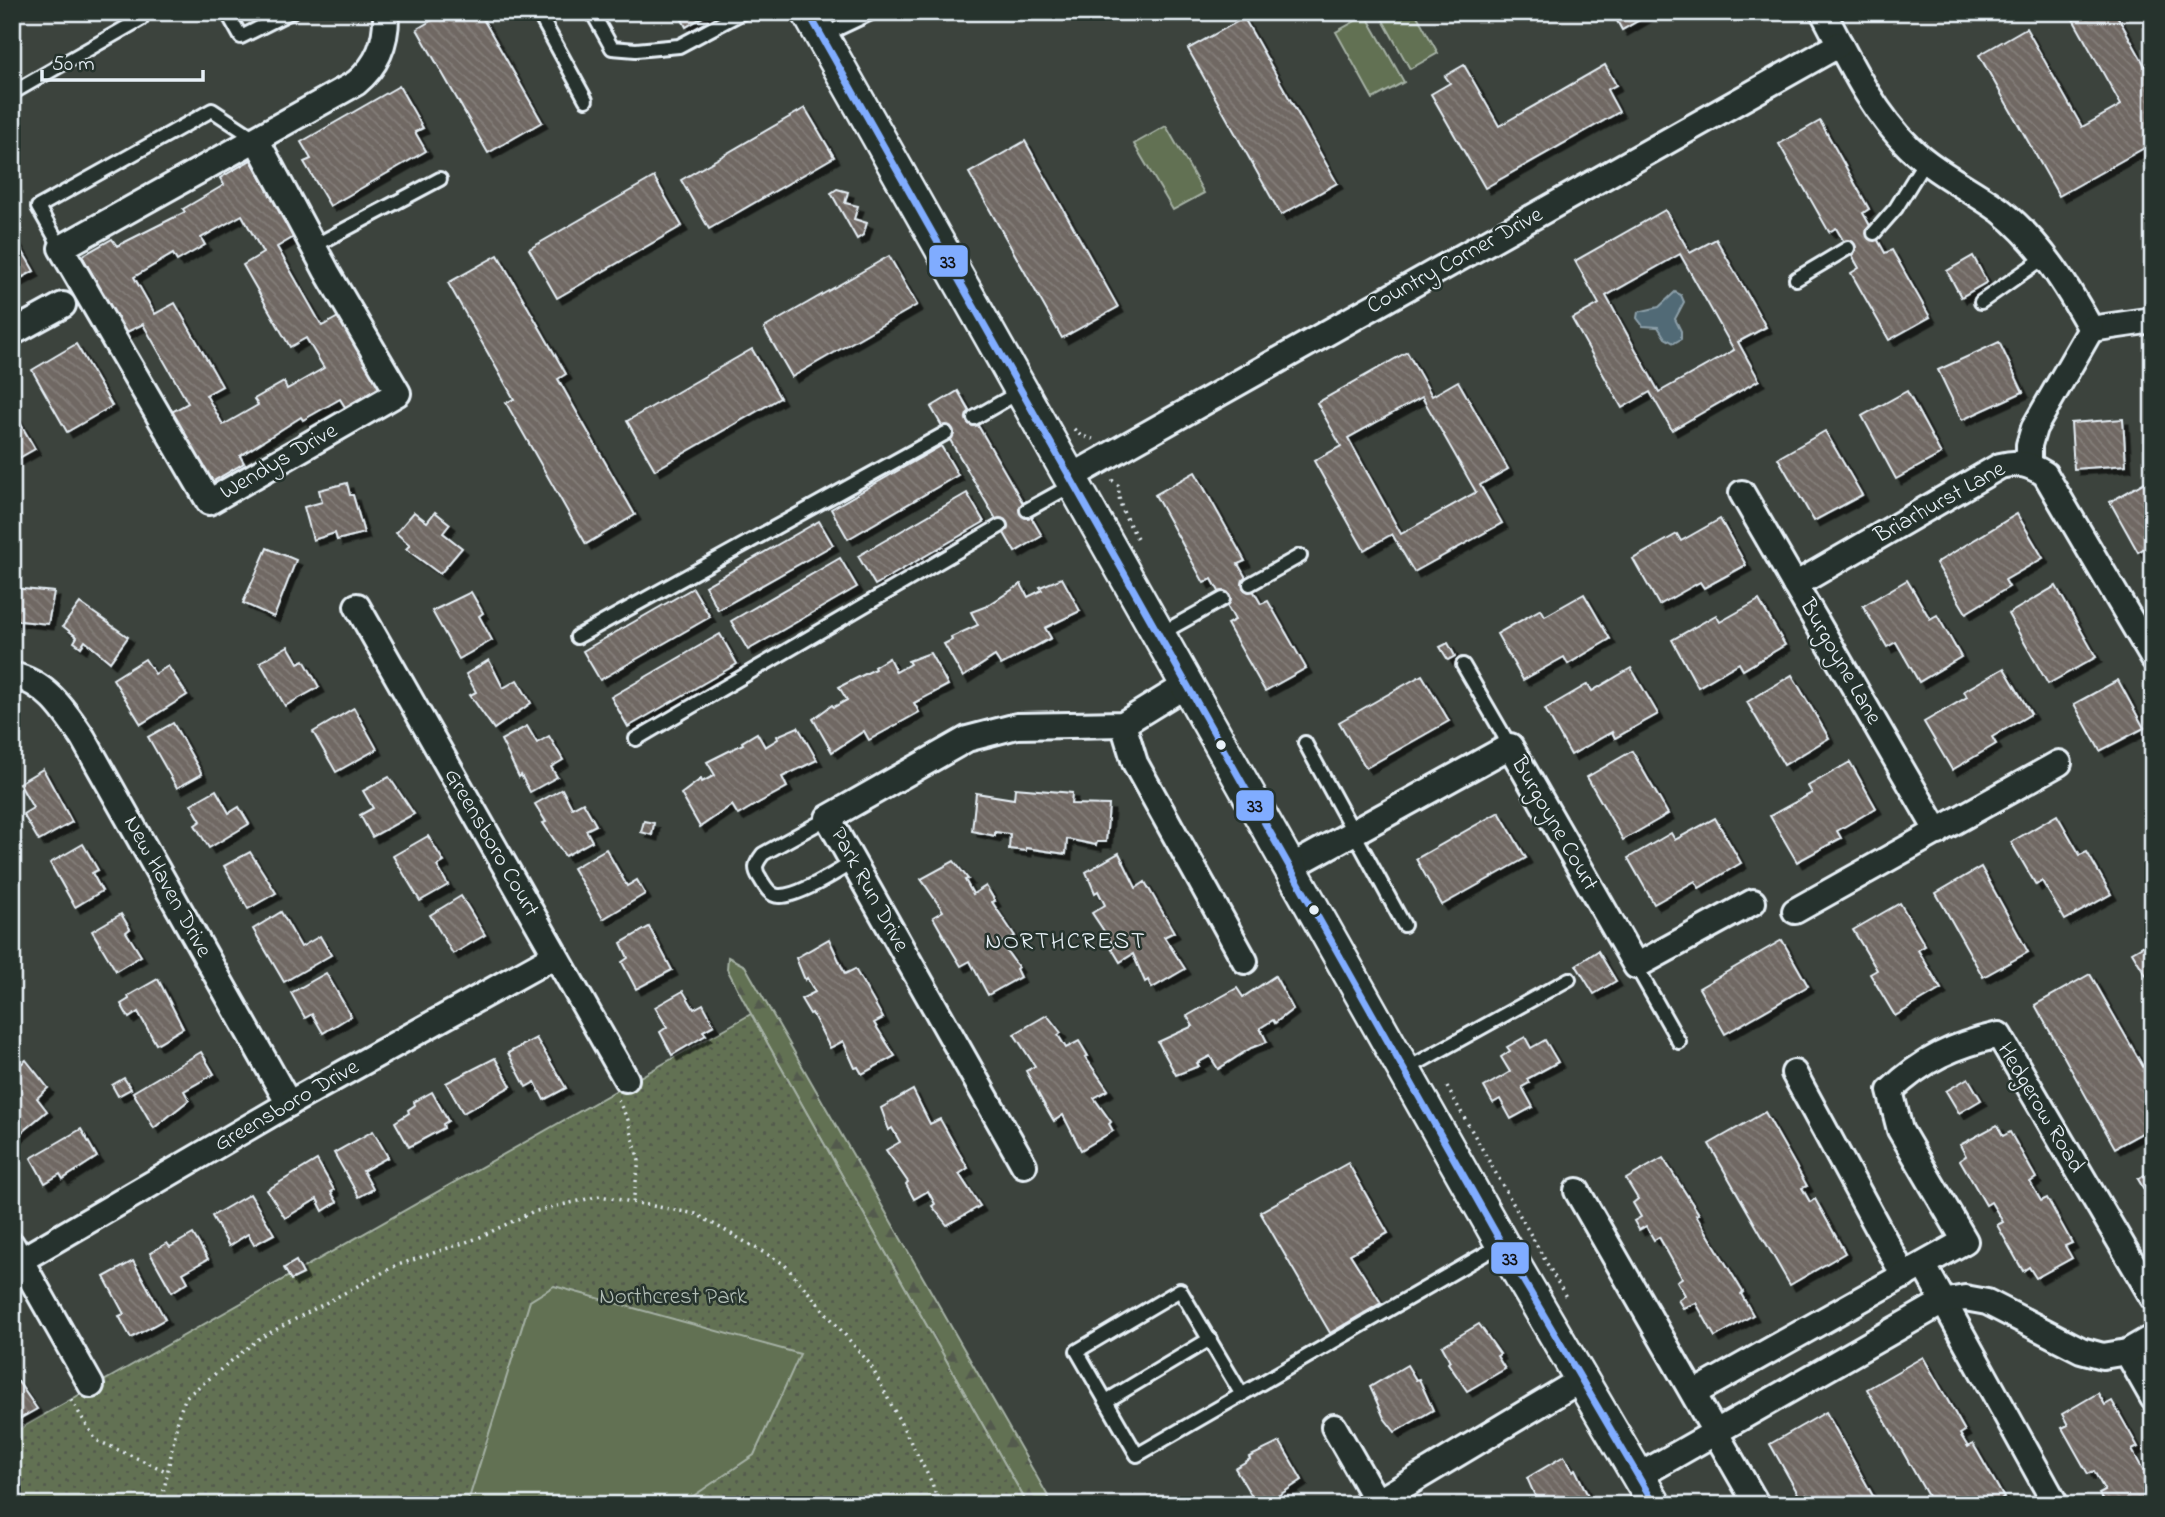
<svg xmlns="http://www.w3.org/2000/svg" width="2165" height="1517" viewBox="0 0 2165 1517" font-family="'Indie Flower',sans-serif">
  <defs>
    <pattern id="forest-firs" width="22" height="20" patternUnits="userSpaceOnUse" patternTransform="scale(1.75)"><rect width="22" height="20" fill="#627152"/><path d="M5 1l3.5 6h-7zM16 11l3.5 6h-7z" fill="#535a4e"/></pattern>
    <pattern id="park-dots" width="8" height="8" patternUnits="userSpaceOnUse" patternTransform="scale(1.75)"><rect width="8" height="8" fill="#627152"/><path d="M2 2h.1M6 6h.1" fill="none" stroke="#535a4e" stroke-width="1.8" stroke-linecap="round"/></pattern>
    <pattern id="building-back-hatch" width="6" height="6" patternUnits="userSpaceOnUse" patternTransform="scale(1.75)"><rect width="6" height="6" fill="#706863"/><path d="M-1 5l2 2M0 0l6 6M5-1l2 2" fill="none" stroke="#847e7a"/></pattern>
    <filter id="shadow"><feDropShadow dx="5.5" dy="5.5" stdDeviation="0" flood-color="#0009"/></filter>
  </defs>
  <rect width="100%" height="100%" fill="#3c433d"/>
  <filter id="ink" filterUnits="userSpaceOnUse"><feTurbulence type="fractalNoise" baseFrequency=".0143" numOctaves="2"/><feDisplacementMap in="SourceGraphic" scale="14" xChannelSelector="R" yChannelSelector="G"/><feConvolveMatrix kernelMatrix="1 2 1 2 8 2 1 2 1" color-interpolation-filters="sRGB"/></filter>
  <g filter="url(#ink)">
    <path fill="url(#forest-firs)" stroke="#a5b1a5" stroke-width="2" d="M728 957 745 966 1053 1505H1028L751 1014 727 969Z"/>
    <path fill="url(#park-dots)" stroke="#a5b1a5" stroke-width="2" d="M751 1014 1028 1505H12V1433Z"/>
    <g fill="#627152" stroke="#a5b1a5" stroke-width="2">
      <path d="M1386 12H1415L1438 53 1410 69 1380 15Z"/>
      <path d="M1366 15 1404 82 1373 99 1336 32Z"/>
      <path d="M1166 126 1204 193 1173 210 1134 144Z"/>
      <path d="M554 1286 800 1354 754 1455 680 1505H467L530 1301Z"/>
    </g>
    <path fill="#516a76" stroke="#8da0aa" stroke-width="2" d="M1675 292 1681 295 1684 302 1675 319 1681 331V339L1674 343 1665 338 1658 327 1643 326 1637 318 1638 312 1659 307Z"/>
    <g fill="url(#building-back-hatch)" stroke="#e8f1f8" stroke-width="2" fill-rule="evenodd" filter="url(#shadow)">
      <path d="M446 12H479L542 122 488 153 417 29Z"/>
      <path d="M678 12H711L686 27Z"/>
      <path d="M1612 12H1653L1622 30Z"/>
      <path d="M2069 12H2115L2153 80V143L2059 196 1979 55 2026 28 2082 127 2121 105Z"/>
      <path d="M1244 18 1337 183 1281 215 1188 49Z"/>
      <path d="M1464 65 1499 126 1605 65 1616 85 1607 90 1619 112 1485 188 1431 94 1450 83 1445 76Z"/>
      <path d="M399 86 423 128 415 132 426 151 330 206 304 162 311 159 301 142Z"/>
      <path d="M805 108 834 157 709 229 681 180Z"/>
      <path d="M1820 121 1869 209 1863 213 1885 253 1892 250 1930 317 1889 340 1851 273 1859 268 1836 228 1829 232 1779 144Z"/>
      <path d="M1025 141 1118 307 1062 338 969 173Z"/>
      <path d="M251 160 294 237 277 247 322 326 340 316 380 387 345 407 340 399 303 420 301 417 240 456 244 463 210 483 170 413 188 403 143 324 125 333 82 256 112 239 117 246 185 212 183 209 224 185 220 178ZM242 215 263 253 243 265 290 347 306 338 324 368 287 389 284 382 254 399 258 405 223 425 206 395 222 386 175 303 155 314 134 277 173 254 177 261 205 245 201 238Z"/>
      <path d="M654 177 682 226 557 298 529 249Z"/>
      <path d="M837 189 848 192 845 203 858 206 854 219 867 223 863 235 857 239 831 193Z"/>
      <path d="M1665 210 1690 253 1716 239 1766 327 1738 342 1759 380 1672 430 1650 392 1622 408 1572 319 1599 304 1575 261ZM1680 254 1734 350 1659 392 1606 296Z"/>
      <path d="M12 233 34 271 12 283Z"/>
      <path d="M498 255 566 374 558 379 635 515 586 544 506 403 514 399 448 283Z"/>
      <path d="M889 256 917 305 792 377 764 328Z"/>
      <path d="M1973 256 1987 282 1961 297 1947 271Z"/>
      <path d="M1999 342 2023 392 1962 420 1938 370Z"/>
      <path d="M76 344 112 406 67 432 32 370Z"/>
      <path d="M752 349 780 398 655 470 627 421Z"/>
      <path d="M1407 352 1432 396 1458 381 1508 469 1480 485 1502 523 1414 572 1392 534 1364 550 1314 461 1341 446 1317 403ZM1422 397 1476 492 1401 534 1348 438Z"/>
      <path d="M958 391 1042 536 1015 552 931 407Z"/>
      <path d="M1907 391 1941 454 1896 479 1862 416Z"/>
      <path d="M12 409 35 449 12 462Z"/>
      <path d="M2123 419 2126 465 2074 469 2071 423Z"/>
      <path d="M1825 431 1862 495 1814 521 1778 458Z"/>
      <path d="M941 446 958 475 848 539 831 509Z"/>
      <path d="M1195 472 1245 561 1238 564 1261 604 1268 601 1306 668 1265 691 1227 624 1235 620 1212 579 1204 583 1155 495Z"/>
      <path d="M2152 478 2153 543 2138 552 2110 502Z"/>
      <path d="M347 483 350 495H353L364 533 337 540 335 533 313 540 304 507 322 502 319 490Z"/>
      <path d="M967 493 984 522 875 585 858 556Z"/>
      <path d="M414 512 427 522 435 512 450 524 443 533 462 548 440 574 406 549 410 545 396 533Z"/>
      <path d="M2017 514 2043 558 2005 580 2009 587 1966 613 1936 563Z"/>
      <path d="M1720 519 1746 565 1704 588 1700 582 1659 605 1633 559 1677 534 1681 541Z"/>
      <path d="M819 521 833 545 718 610 705 586Z"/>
      <path d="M267 548 296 560 274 617 243 603Z"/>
      <path d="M840 558 857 587 748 650 731 621Z"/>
      <path d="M1062 578 1080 611 1045 628 1051 638 1016 657 1001 665 995 656 963 677 944 644 952 640 951 637 978 625 971 612 987 606 1021 584 1028 597 1042 590 1040 587Z"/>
      <path d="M1907 580 1930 619 1937 615 1961 657 1919 682 1896 642 1887 647 1863 606Z"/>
      <path d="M2056 586 2096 657 2048 684 2008 614Z"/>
      <path d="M12 588 54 592 48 624 12 620Z"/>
      <path d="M693 588 710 617 600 680 583 651Z"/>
      <path d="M471 592 483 613 479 616 492 640 459 659 432 611Z"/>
      <path d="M1584 594 1610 639 1568 664 1564 657 1523 680 1497 634 1541 609 1545 616Z"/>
      <path d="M1759 600 1785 645 1743 670 1739 663 1698 687 1672 640 1716 615 1720 622Z"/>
      <path d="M80 603 128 637 110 662 85 641 81 647 74 642 77 637 63 626Z"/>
      <path d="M720 634 737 664 628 727 611 697Z"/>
      <path d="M1448 643 1455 656 1448 660 1440 647Z"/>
      <path d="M288 646 298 663 304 660 319 687 285 706 260 662Z"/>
      <path d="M930 653 948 685 914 703 919 712 905 720 869 740 864 731 832 752 813 719 832 705 834 707 847 700 839 687 875 669 874 667 889 658 896 672 910 664 908 661Z"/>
      <path d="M145 659 155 674 168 666 187 695 141 724 113 679Z"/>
      <path d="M489 660 503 688 517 680 531 703 494 729 470 695 476 692 466 674Z"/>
      <path d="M1631 668 1658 714 1615 738 1612 732 1571 755 1545 709 1588 684 1592 691Z"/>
      <path d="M2004 668 2031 714 1992 737 1996 744 1952 770 1924 722 1967 697 1964 691Z"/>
      <path d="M1422 675 1449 721 1366 768 1339 722Z"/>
      <path d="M1792 675 1829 738 1784 765 1747 702Z"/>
      <path d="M2118 680 2144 728 2100 751 2074 704Z"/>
      <path d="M354 708 377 749 336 772 313 732Z"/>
      <path d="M173 723 202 774 177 788 148 737Z"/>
      <path d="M527 726 537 743 549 736 563 760 551 767 557 777 530 792 521 775 519 777 501 740Z"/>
      <path d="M798 727 817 760 782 777 787 787 753 806 738 815 732 805 700 827 681 794 701 779 702 782 715 775 707 762 743 744 742 742 757 733 765 747 778 739 777 736Z"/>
      <path d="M1632 751 1668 814 1623 840 1587 777Z"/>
      <path d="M1850 762 1876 808 1837 831 1841 838 1797 862 1770 816 1812 793 1808 786Z"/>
      <path d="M43 769 72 822 39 841 23 814 33 808 19 783Z"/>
      <path d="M389 777 414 814 372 837 360 815 373 808 363 791Z"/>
      <path d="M1015 788 1072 793 1071 804 1109 805 1106 842H1097L1096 845 1067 839 1066 854 1026 848V851L1009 849 1010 834 995 832V836L972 831 976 793 1014 799Z"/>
      <path d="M562 789 572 808 583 802 596 825 586 830 592 841 565 856 543 823 546 822 535 804Z"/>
      <path d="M216 790 229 813 239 807 249 824 209 848 195 825 201 821 191 804Z"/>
      <path d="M1499 812 1526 858 1442 905 1416 859Z"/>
      <path d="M2057 815 2080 855 2087 852 2111 894 2065 920 2042 881 2036 885 2011 842Z"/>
      <path d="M1715 818 1741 863 1699 888 1695 881 1654 904 1628 858 1671 833 1675 840Z"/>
      <path d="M644 821 654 823 652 835 641 832Z"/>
      <path d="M428 836 444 862 437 866 448 885 420 901 393 856Z"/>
      <path d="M83 844 98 870 92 873 102 891 75 907 50 863Z"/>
      <path d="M606 849 627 886 637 880 645 894 603 919 573 868Z"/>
      <path d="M250 852 276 893 248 909 224 866Z"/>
      <path d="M1119 853 1136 888 1145 882 1174 932 1164 937 1185 969 1152 988 1148 980 1145 982 1133 954 1120 962 1111 947 1114 946 1092 913 1105 905 1098 891 1095 893 1086 872Z"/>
      <path d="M954 861 968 879 965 880 973 894 986 886 995 901 992 902 1015 936 1001 943 1018 967 1016 969 1020 977 988 995 970 961 961 966 952 951 933 917 943 911 921 879Z"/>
      <path d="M1981 867 2028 952 1983 977 1936 893Z"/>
      <path d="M461 896 485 935 453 954 430 915Z"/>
      <path d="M1900 903 1925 946 1918 950 1941 989 1895 1016 1870 974 1877 970 1853 930Z"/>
      <path d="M281 912 301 947 320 936 331 955 284 982 253 929Z"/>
      <path d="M121 914 130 929 126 932 141 956 116 971 92 931Z"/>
      <path d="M649 927 672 970 636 989 622 962 628 958 621 943Z"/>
      <path d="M829 939 845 974 855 969 883 1018 874 1023 895 1056 862 1074 858 1067 855 1068 843 1041 830 1048 812 1013 810 1014 801 999 815 992 807 978 805 980 796 958Z"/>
      <path d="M1782 940 1808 986 1725 1034 1699 988Z"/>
      <path d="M2153 940V987L2132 952Z"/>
      <path d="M1598 951 1616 981 1594 994 1576 965Z"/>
      <path d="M326 973 351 1016 323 1033 312 1014 305 1018 291 993Z"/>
      <path d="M2090 974 2153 1084V1127L2115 1148 2035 1005Z"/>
      <path d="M1275 976 1293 1009 1275 1023 1273 1020 1260 1028 1267 1042 1251 1048 1218 1069 1210 1056 1197 1063 1199 1066 1176 1075 1158 1042 1193 1026 1187 1016 1237 988 1243 997Z"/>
      <path d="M158 979 183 1028 156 1044 138 1012 129 1018 121 1004 129 999 128 996Z"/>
      <path d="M683 991 694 1009 703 1004 714 1025 703 1031 706 1035 672 1055 660 1032 667 1027 655 1007Z"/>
      <path d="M1047 1015 1061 1033 1058 1035 1066 1048 1079 1041 1088 1056 1085 1057 1108 1090 1094 1098 1111 1122 1109 1124 1113 1131 1081 1150 1063 1115 1054 1121 1045 1106 1026 1071 1035 1066 1014 1034Z"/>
      <path d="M1525 1037 1531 1048 1545 1040 1558 1062 1527 1079 1529 1083 1522 1087 1533 1107 1511 1119 1500 1099 1493 1103 1484 1087 1510 1072 1501 1057 1510 1051 1507 1047Z"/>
      <path d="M536 1038 566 1088 544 1100 535 1082 526 1087 508 1053Z"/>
      <path d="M201 1052 214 1074 184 1091 189 1100 154 1128 133 1092Z"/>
      <path d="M495 1058 511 1086 463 1113 446 1083Z"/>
      <path d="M26 1060 48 1088 37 1098 47 1111 17 1136 12 1131V1071Z"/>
      <path d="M124 1078 131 1089 118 1096 112 1085Z"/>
      <path d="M1968 1078 1981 1100 1959 1113 1946 1091Z"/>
      <path d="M913 1090 930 1124 940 1119 959 1153 968 1168 959 1174 980 1206 947 1225 932 1206 935 1204 928 1191 914 1199 906 1184 908 1182 886 1150 900 1142 892 1128 889 1130 881 1108Z"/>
      <path d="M432 1092 448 1121 443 1124 444 1128 409 1147 395 1122 409 1113 408 1110 415 1105 414 1102Z"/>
      <path d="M1765 1112 1807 1186 1802 1188 1810 1202 1815 1199 1845 1253 1790 1285 1709 1144Z"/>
      <path d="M1997 1125 2003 1136 2010 1132 2036 1178 2030 1182 2041 1201 2047 1198 2072 1243 2065 1246 2072 1258 2036 1278 2029 1267 2023 1271 1997 1225 2003 1222 1991 1202 1986 1205 1960 1160 1966 1156 1960 1145Z"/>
      <path d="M81 1129 97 1157 63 1179 60 1174 45 1183 31 1158Z"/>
      <path d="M373 1131 388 1157 363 1171 373 1189 359 1197 334 1153Z"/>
      <path d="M1663 1158 1699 1214 1696 1215 1743 1292 1741 1294 1753 1315 1715 1337 1696 1303 1683 1308 1678 1300 1685 1295 1677 1281 1682 1278 1659 1237 1654 1240 1646 1226 1639 1230 1634 1221 1641 1217 1633 1203 1638 1199 1626 1179Z"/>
      <path d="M317 1160 334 1190 331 1192 337 1202 323 1211 317 1199 285 1218 267 1190Z"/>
      <path d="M1348 1163 1388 1233 1350 1254 1381 1303 1330 1333 1260 1212Z"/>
      <path d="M2153 1170V1205L2138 1179Z"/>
      <path d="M250 1194 274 1234 254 1245 248 1234 229 1246 212 1216Z"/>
      <path d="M193 1234 208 1259 183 1273 188 1282 172 1292 150 1253 167 1243 170 1247Z"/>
      <path d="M133 1261 165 1319 131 1338 119 1316 124 1314 104 1277Z"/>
      <path d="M296 1261 303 1274 291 1280 284 1268Z"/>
      <path d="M1479 1324 1500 1354 1497 1356 1505 1369 1467 1391 1448 1363 1450 1361 1442 1346Z"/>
      <path d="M1923 1357 1965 1431 1960 1434 1968 1447 1973 1444 2004 1498 1993 1505H1933L1867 1389Z"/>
      <path d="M1407 1365 1416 1380 1419 1379 1433 1410 1395 1432 1384 1418 1370 1387Z"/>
      <path d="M12 1373 37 1409 12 1423Z"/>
      <path d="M2098 1393 2105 1405 2112 1401 2138 1447 2132 1450 2143 1470 2149 1467 2153 1473V1505H2105L2099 1494 2105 1491 2094 1471 2088 1474 2062 1428 2068 1425 2062 1414Z"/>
      <path d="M1826 1412 1878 1505H1811L1806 1495 1801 1499 1770 1444Z"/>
      <path d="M1280 1442 1302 1480 1272 1500 1270 1498 1257 1505 1235 1468 1250 1459 1249 1457Z"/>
      <path d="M1564 1456 1573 1471 1575 1469 1590 1500 1582 1505H1539L1527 1478Z"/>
    </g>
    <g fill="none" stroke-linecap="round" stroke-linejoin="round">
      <g stroke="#e8f1f8" stroke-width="18">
        <g id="service">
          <path d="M227 12 241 37 291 12"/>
          <path d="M538 12 586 100"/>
          <path d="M592 12 612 48 636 50 679 46 743 12"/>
          <path d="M822 36 873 12"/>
          <path d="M12 93 141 19"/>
          <path d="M1874 233 1896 208 1925 161"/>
          <path d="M314 246 440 179"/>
          <path d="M61 248 38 207 212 110 256 139"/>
          <path d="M1796 279 1848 248"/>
          <path d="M1981 302 2045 257"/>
          <path d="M974 418 1021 391"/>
          <path d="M1027 510 1074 484"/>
          <path d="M1250 584 1300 556"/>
          <path d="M1160 634 1223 599"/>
          <path d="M577 637 946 433"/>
          <path d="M1463 665 1510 746"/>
          <path d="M636 739 1000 526"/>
          <path d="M1305 743 1404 925"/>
          <path d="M828 818 763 854C756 863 753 868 760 878 764 885 770 896 779 896 798 897 837 872 853 862"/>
          <path d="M1636 966 1679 1042"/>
          <path d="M1405 1070 1569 979"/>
          <path d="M1242 1395 1180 1290 1077 1351 1137 1455 1502 1244"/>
          <path d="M1108 1400 1210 1339"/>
        </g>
      </g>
      <g stroke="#e8f1f8" stroke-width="30">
        <g id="minor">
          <path d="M1823 12C1848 59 1871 110 1909 147 1936 173 1971 189 2001 211 2040 242 2067 286 2091 329"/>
          <path d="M256 139 327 272 398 393 209 502 61 248 356 83C379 64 387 41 386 12"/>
          <path d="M2091 329 2153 320"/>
          <path d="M12 333 63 305"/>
          <path d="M2029 464V445L2034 428 2091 329"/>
          <path d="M1071 477 1840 44"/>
          <path d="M1742 493 1938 832"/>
          <path d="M1795 585 2000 466C2019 461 2029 464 2045 474L2153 658"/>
          <path d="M357 606 626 1079"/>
          <path d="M12 675C47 683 64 710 83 738L289 1104"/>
          <path d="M1123 724 1135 763 1245 961"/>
          <path d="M1291 867 1510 746 1636 966 1753 902"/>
          <path d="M1795 911 2059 763"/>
          <path d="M1794 1073 1904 1276"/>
          <path d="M1024 1165 828 818 967 739 1017 726 1123 724 1188 684"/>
          <path d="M1577 1191 1757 1505"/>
          <path d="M12 1245 91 1385"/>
          <path d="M21 1260 297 1099 554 956"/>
          <path d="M1924 1266 2056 1505"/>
          <path d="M2127 1352 2153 1398"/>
          <path d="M1694 1393 1965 1241 1900 1130 1890 1091C1923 1059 1955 1045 1999 1035L2153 1298"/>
          <path d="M1334 1427 1377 1502 1582 1379"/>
          <path d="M1639 1476 1943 1302 1965 1298 1987 1302 2081 1350 2103 1356 2127 1352 2153 1337"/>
        </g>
      </g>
      <g stroke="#e8f1f8" stroke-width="37">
        <path id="tertiary" d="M808 12 1502 1244 1655 1505"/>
      </g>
      <g stroke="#e8f1f8" stroke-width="3.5" stroke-dasharray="2 5" stroke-linecap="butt">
        <path d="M1074 429 1081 436 1093 439"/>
        <path d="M1112 480 1119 486C1117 506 1128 521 1137 538"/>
        <path d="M1447 1087 1566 1297"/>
        <path d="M618 1100 628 1120 639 1161 633 1202"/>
        <path d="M71 1400 96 1440 166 1471"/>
        <path d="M161 1505 179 1414 186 1397 260 1338 395 1266 478 1238 532 1212 600 1196 696 1214 784 1264 870 1364 932 1483 939 1505"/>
      </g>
      <use href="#service" stroke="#26332d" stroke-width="12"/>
      <use href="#minor" stroke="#26332d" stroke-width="24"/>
      <use href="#tertiary" stroke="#26332d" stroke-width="32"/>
      <g stroke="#26332d" stroke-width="12">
        <path id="bus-1" d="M808 12 1502 1244 1655 1505"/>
      </g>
      <use href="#bus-1" stroke="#80acff" stroke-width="7"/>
    </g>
  </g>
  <g fill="#e8f1f8" stroke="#26332d" stroke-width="2.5">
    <circle cx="1221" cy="745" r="6"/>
    <circle cx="1314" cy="910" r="6"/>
  </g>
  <g text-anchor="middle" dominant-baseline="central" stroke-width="5" stroke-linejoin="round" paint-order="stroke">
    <g font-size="23" fill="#e8f1f8" stroke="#26332d">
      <text transform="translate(1455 261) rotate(-29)">Country Corner Drive</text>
      <text transform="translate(279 462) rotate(-30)">Wendys Drive</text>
      <text transform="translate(1940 503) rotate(-29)">Briarhurst Lane</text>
      <text transform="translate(1840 662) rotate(60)">Burgoyne Lane</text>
      <text transform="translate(1554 824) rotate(60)">Burgoyne Court</text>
      <text transform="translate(491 843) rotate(60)">Greensboro Court</text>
      <text transform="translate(167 887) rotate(61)">New Haven Drive</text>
      <text transform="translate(869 890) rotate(61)">Park Run Drive</text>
      <text transform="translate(287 1106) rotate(-30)">Greensboro Drive</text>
      <text transform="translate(2040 1108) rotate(59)">Hedgerow Road</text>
    </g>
    <g font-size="23" fill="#b2beb6" stroke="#26332d">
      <text x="673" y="1297">Northcrest Park</text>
    </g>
    <g font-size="24" letter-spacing="2" fill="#e8f1f8" stroke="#26332d">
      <text x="1066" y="942">NORTHCREST</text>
    </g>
  </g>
  <g stroke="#26332d" stroke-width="2.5">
    <rect x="928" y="244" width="41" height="34" rx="7" fill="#80acff"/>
    <rect x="1235" y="789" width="40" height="33" rx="7" fill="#80acff"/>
    <rect x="1490" y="1241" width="40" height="34" rx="7" fill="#80acff"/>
  </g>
  <g font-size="19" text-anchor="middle" font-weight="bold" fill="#111">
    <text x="948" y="268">33</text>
    <text x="1255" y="812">33</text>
    <text x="1510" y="1265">33</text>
  </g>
  <rect width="2165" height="1517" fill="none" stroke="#26332d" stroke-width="42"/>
  <rect x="21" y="21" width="2123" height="1475" fill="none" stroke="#e8f1f8" stroke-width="2.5" filter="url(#ink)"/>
  <path d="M42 70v10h161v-10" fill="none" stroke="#e8f1f8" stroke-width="3.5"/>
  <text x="52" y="70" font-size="21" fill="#e8f1f8" stroke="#26332d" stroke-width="5" paint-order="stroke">50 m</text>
</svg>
